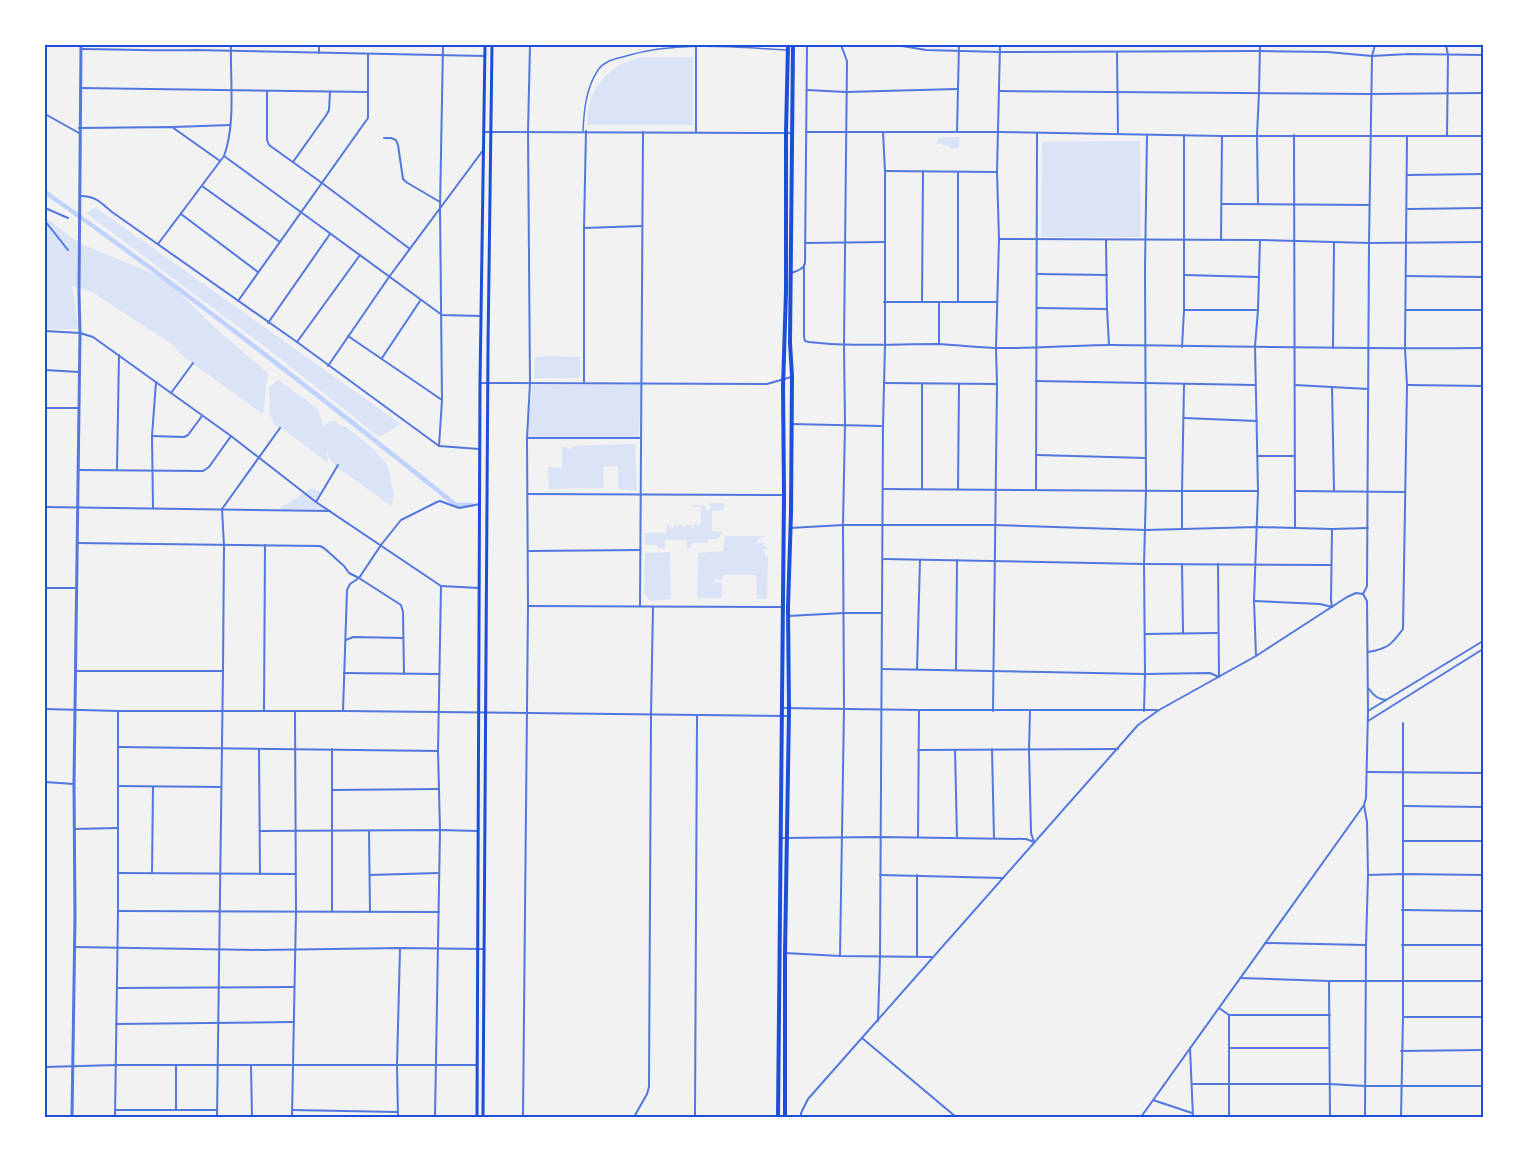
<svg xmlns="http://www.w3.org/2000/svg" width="1528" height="1162" viewBox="0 0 1528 1162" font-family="'IBM Plex Sans',sans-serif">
  <rect width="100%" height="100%" fill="#f2f2f2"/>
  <g fill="#dbe4f7">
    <path d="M641 57H693V125H587C587 101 595 82 615 68 622 63 633 60 641 57Z"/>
    <path d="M960 137 959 146 957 148H950V146L942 145 941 143 936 145 938 138Z"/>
    <path d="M1140 141 1141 237H1041L1042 142Z"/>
    <path d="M95 207 401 424 379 437 273 353 86 213Z"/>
    <path d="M45 217 79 243 164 278 222 334 268 373 263 414 185 358 173 345 92 292 72 286 79 329H45Z"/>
    <path d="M554 356 580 357V378H534L535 357Z"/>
    <path d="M278 380 317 408 324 427 328 422 336 421 339 425 346 427 370 446 380 456 388 466 394 495 391 506 351 477 340 470 332 462 327 452 328 463 286 431 274 425 269 411 270 402 269 387Z"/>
    <path d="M532 385H641L639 438H528Z"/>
    <path d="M635 444 637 491 618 489V466L603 467 604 488 549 489 548 467 562 468V446L571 449 572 446Z"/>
    <path d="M312 488 321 492 314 502 325 510H282L280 508Z"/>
    <path d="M710 503H724L723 510 712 511V531L723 532V534H720V537L717 539H708L707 543H692L690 548H687L686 540H665V548H658V545H645V533H666L667 524H669L670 528 671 525 672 528 675 524 678 528V525H682V527H684V525L685 529 686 525H692V528H694V524L699 525 701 523V507H693V505L707 506 705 507V510H709L711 508Z"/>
    <path d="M725 536H766L757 540 758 543H766L762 546H766L767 549H763L765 552V556H768L767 599H757L756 575H723L722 580 715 579 714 582 722 583V598H697L698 553 723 551Z"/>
    <path d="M670 552 671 599 650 601 644 593 645 553Z"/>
  </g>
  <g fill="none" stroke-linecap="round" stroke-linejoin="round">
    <path stroke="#bfd3fe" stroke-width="4.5" d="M45 192C186 291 321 397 456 505H472"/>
    <path stroke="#5277de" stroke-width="1.5" d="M583 131C584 110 586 88 598 70 605 60 616 59 626 56 678 41 733 47 786 50"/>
    <g stroke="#5277de" stroke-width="2">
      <path d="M696 45V132"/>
      <path d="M896 45 926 50 1000 52 1260 51 1328 52 1372 56 1409 54 1483 55"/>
      <path d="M1446 45 1448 55 1447 135"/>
      <path d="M81 49C119 49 157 51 195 50L485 56"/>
      <path d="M319 53V45"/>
      <path d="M1117 53 1118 134"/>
      <path d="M80 88 368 92"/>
      <path d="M807 90 846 92 957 89"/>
      <path d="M267 91V140L269 145 322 183 410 249"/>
      <path d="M1000 91 1371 94 1483 93"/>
      <path d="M45 114 79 133"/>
      <path d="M173 127 230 125"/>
      <path d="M79 128 172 127 220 161"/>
      <path d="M484 132 792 133"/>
      <path d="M806 132H998L1222 136H1483"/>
      <path d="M957 132 959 45"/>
      <path d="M1294 135 1295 528"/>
      <path d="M384 138H391L396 140 398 145 403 179 406 182 440 202"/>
      <path d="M224 156 442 315 481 316"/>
      <path d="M293 162 327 114 329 110 330 92"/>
      <path d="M885 171 996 172"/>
      <path d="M958 172V301"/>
      <path d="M1407 175 1483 174"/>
      <path d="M202 186 280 242"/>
      <path d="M80 196C96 196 100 202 112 212L297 342 439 446 479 449"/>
      <path d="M1222 204 1369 205"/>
      <path d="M1258 204 1257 135 1259 93 1260 45"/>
      <path d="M45 208 68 218"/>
      <path d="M1408 209 1483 208"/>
      <path d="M181 214 258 272"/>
      <path d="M45 221 68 250"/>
      <path d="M584 228 642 226"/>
      <path d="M1000 239 1260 240 1369 243 1483 242"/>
      <path d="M1106 240 1107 309 1109 345"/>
      <path d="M1221 240 1222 136"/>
      <path d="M805 243 885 242"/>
      <path d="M158 244 224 156C236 124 230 79 231 45"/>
      <path d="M804 265V337L805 341 809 342C851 347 894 344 937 344 956 345 976 347 996 348 1034 349 1072 345 1110 345 1234 346 1358 349 1483 348"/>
      <path d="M791 273C797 271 804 269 805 263L807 45"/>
      <path d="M1038 274 1107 275"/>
      <path d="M1184 275 1259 277"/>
      <path d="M1406 276 1483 277"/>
      <path d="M238 301 368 118V54"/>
      <path d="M884 302H997"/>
      <path d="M922 302 923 171"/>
      <path d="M939 302V344"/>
      <path d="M1037 308 1107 309"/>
      <path d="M1184 310H1258"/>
      <path d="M1406 310H1483"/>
      <path d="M268 323 330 234"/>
      <path d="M45 331 80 333 93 337 231 436 316 502 441 586"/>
      <path d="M348 336 442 400"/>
      <path d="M297 342 360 255"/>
      <path d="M1182 347 1184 310V135"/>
      <path d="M1333 348 1334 243"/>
      <path d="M382 358 420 301"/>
      <path d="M328 366 389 277 484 149"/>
      <path d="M45 370 79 372"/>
      <path d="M1036 381 1255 385"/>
      <path d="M480 383 767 384 791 377"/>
      <path d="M584 383V228L586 131"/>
      <path d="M884 383 997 384"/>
      <path d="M922 384V489"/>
      <path d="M1184 385 1182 491H1258"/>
      <path d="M1295 385 1368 389"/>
      <path d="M1408 385 1483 386"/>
      <path d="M1332 387 1334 491"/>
      <path d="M171 393 193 363"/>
      <path d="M45 408H78"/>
      <path d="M1184 418 1257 421"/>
      <path d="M791 424 881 426"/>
      <path d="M152 436 184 437 188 435 202 416"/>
      <path d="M527 438H640"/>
      <path d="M439 446 442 400 440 208 443 45"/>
      <path d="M1037 455 1145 458"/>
      <path d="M1258 456H1294"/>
      <path d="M117 469 119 355"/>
      <path d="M78 470 203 471 209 467 231 436"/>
      <path d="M883 489 1182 491V528"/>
      <path d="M958 489 959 384"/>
      <path d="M1036 489 1037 133"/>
      <path d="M1295 491 1405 492"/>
      <path d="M528 494 783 495"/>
      <path d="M316 502 338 465"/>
      <path d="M45 507 330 511"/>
      <path d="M153 508 152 436 156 382"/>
      <path d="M790 528 843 525H995L1146 530 1257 527 1332 529 1368 528"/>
      <path d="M77 543 320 546 324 548 344 566 349 573 359 578 401 605 403 612 404 674"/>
      <path d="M529 551 640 550"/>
      <path d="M884 559 1144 564 1331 565"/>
      <path d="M1182 564 1183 633"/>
      <path d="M441 586 479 588"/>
      <path d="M45 588H77"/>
      <path d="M1363 594 1367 586 1369 243 1372 56 1375 45"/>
      <path d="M1254 601 1320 604 1332 607 1331 600 1332 529"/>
      <path d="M528 606 782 607"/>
      <path d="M640 606 643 132"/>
      <path d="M788 616 844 613H881"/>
      <path d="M1145 634 1217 633"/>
      <path d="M346 640 353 637 403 638"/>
      <path d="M1368 652C1388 649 1392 644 1403 629L1407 385 1405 349 1407 136"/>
      <path d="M1256 656 1254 601 1258 491 1255 346 1258 310 1260 240"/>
      <path d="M882 669 1145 674 1210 673 1219 677 1218 564"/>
      <path d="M917 669 920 560"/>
      <path d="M956 670 957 560"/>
      <path d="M76 671H223"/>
      <path d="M344 673 439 674"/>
      <path d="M1369 689C1374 696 1378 699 1386 700"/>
      <path d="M781 708 919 710H1157"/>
      <path d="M45 709 118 711H343L789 716"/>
      <path d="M264 710 265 545"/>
      <path d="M343 711 347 590 350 584 359 578 381 545 401 520 437 502 440 501 459 508 480 504"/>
      <path d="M993 711 997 384 996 348 999 239 997 172 1000 45"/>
      <path d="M1030 711 1029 750 1031 833 1034 842"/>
      <path d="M1144 711 1145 674 1144 564 1146 490 1145 269 1147 135"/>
      <path d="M1368 711 1483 641"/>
      <path d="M1368 721 1483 649"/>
      <path d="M118 747 438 751"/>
      <path d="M259 749 260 874"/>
      <path d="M992 749 994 838"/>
      <path d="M918 750 1118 749"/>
      <path d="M955 750 957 837"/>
      <path d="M1367 772 1483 773"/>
      <path d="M45 782 74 784"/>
      <path d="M119 786 221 787"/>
      <path d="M333 790 438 789"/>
      <path d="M1364 805 1367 822 1368 875 1366 945 1365 1117"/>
      <path d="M1403 806 1483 807"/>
      <path d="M74 829 118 828"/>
      <path d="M260 831 440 830 478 831"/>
      <path d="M369 831 370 912"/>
      <path d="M918 837 919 711"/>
      <path d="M780 838 881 837 1026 839 1034 842"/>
      <path d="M1403 841H1483"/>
      <path d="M118 873 295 874"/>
      <path d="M152 873 153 787"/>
      <path d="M370 875 438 873"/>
      <path d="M880 875 1003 878"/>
      <path d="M917 875V956"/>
      <path d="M1368 875 1402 874 1483 875"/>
      <path d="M1402 910 1483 911"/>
      <path d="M118 911 439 912"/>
      <path d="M332 911V749"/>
      <path d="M1265 943 1366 945"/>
      <path d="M1402 945H1483"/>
      <path d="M74 947 262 950 400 948 483 949"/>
      <path d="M785 953 840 956 932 957"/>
      <path d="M840 956 844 709 843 525 845 425 844 345 847 61 841 45"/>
      <path d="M1240 978 1329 981H1483"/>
      <path d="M1329 982 1330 1117"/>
      <path d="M117 988 294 987"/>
      <path d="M1219 1008 1229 1015V1117"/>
      <path d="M1229 1015H1330"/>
      <path d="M1403 1017H1483"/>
      <path d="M878 1021 880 957 883 426 885 345V171L883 132"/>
      <path d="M116 1024 293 1022"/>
      <path d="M862 1038 956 1117"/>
      <path d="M1190 1048 1193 1117"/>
      <path d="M1229 1048H1329"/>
      <path d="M1401 1051 1483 1050"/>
      <path d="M251 1066 252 1117"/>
      <path d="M45 1067 116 1065H477"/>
      <path d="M1192 1084H1329L1365 1086H1483"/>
      <path d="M1153 1100 1192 1113"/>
      <path d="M116 1110H217"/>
      <path d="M176 1110V1065"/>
      <path d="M292 1110 397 1112"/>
      <path d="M115 1117 118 911V712"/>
      <path d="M217 1117 223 670 224 546 222 509 280 428"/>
      <path d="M292 1117 296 912 295 712"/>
      <path d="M398 1117 397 1065 400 949"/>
      <path d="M435 1117 440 830 438 751 441 586"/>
      <path d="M523 1117 528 606 527 438 530 383 528 132 530 45"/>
      <path d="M634 1117 647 1094 649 1087 651 715 653 607"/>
      <path d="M695 1117 697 715"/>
      <path d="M801 1117V1113L808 1099 1138 725 1159 710 1256 656 1347 597 1356 593 1363 594"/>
      <path d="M1141 1117 1364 805 1366 798 1368 711 1367 601 1363 594"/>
      <path d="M1401 1117 1403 1017V723"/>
    </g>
    <path stroke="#5277de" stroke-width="3" d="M72 1117 75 918 74 784 80 333 79 293 81 45"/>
    <g stroke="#1d4ed8" stroke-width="3">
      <path d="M477 1117 480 383 485 45"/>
      <path d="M483 1117 488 347 492 45"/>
    </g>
    <g stroke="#1d4ed8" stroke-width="4">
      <path d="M778 1117 784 495 783 387 786 291V132L788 45"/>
      <path d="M785 1117V953L789 711 788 607 791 513 792 376 790 343 793 45"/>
    </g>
  </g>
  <rect width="1528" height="1162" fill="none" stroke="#ffffff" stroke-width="93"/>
  <rect x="46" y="46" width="1436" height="1070" fill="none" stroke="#1d4ed8" stroke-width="2"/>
</svg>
